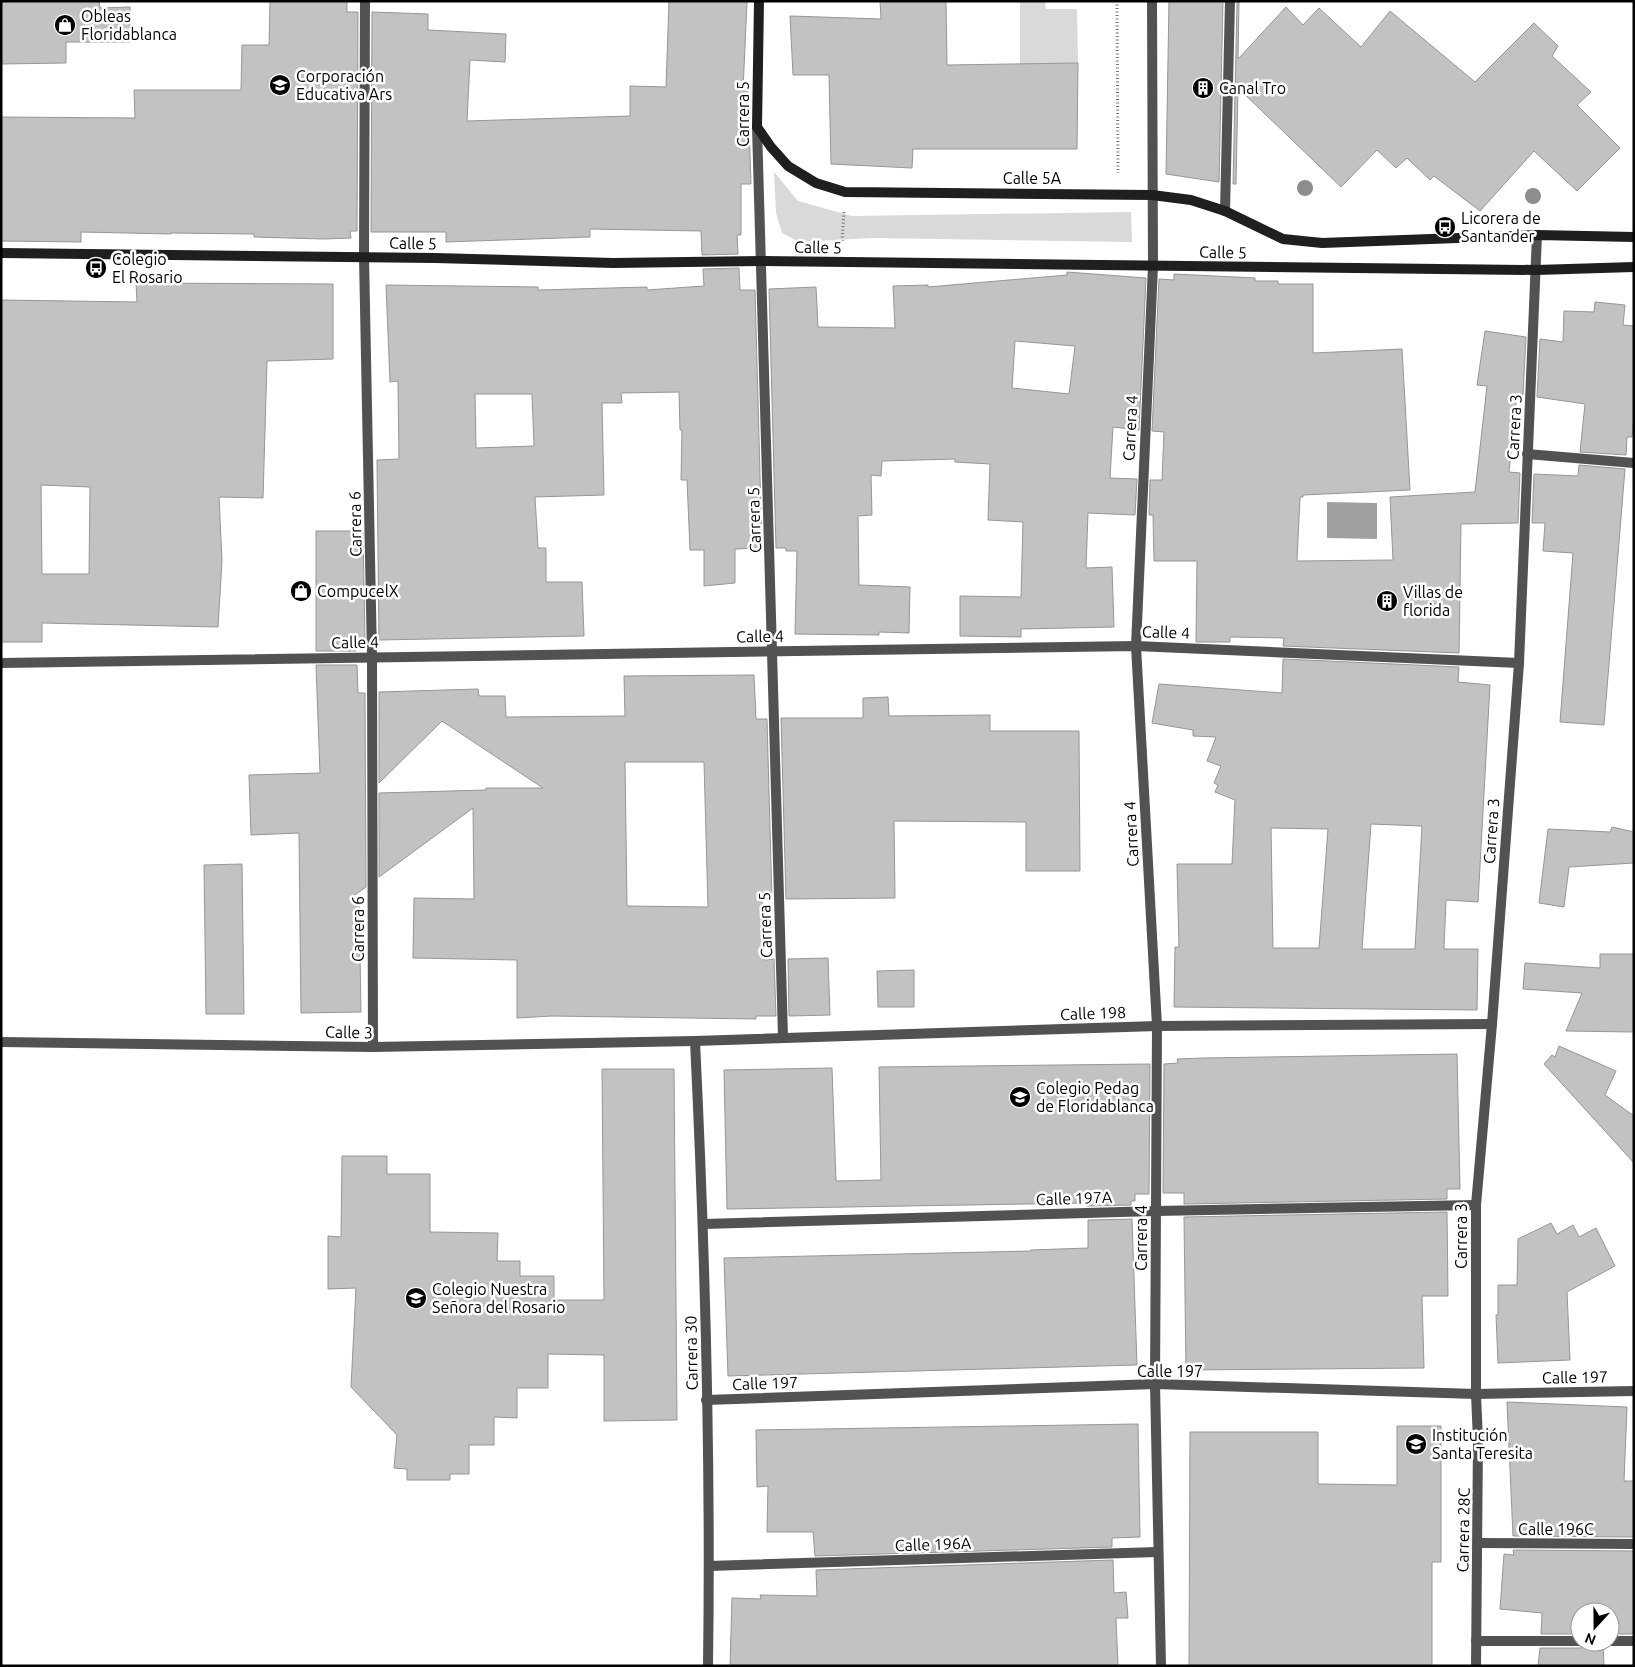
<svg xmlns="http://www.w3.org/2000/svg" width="1635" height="1667" viewBox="0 0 1635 1667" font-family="Ubuntu,sans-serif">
  <rect width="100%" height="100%" fill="#fff"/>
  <g fill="#d9d9d9">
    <path d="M1020 1H1045L1046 9H1077L1078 63 1020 64Z"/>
    <path d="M774 172 798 201 852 216 1131 212 1132 242 873 238 799 242 782 233 776 213Z"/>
  </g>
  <path fill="#a0a0a0" d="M1327 502 1377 503V539L1327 538Z"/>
  <g fill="#c2c2c2" stroke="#969696" fill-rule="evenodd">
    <path d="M1 1H99L100 8 130 7V42H66V63L1 64Z"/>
    <path d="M270 1H347V12H358L357 231H350L351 238 323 239 254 237V234L171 233V234L81 232V242L1 241V117L135 118 134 90H241L242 45H269Z"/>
    <path d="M669 1H747L743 91H748L751 184H741V235H737L738 254 702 255 701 231 590 229V237L446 242V232H371L372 12 428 14V30L506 34 505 62 470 60 467 121 630 116V86L666 87Z"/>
    <path d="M880 1H946L947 65 1078 63 1077 149H913L912 168 831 164 829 75H793L790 16 881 19Z"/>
    <path d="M1169 1H1223L1219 182 1166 174Z"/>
    <path d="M1237 1H1239L1238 59 1286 7 1303 25 1319 8 1361 47 1390 11 1475 82 1534 23 1558 46 1552 56 1591 92 1577 105 1620 148 1577 191 1534 151 1480 211 1434 176 1430 180 1407 158 1396 168 1377 150 1341 187 1238 88 1236 184H1233Z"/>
    <path d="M739 268 740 290H755L762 548 735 549V583L704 586V550H690L687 480H681L682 430H680L679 392 621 393 622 403H602L604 495 535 497 538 548H546V582H582L584 636 379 640 377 460 399 459 398 381 390 382 386 285 538 287V290L647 287V290L704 286 703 269ZM475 394H532L534 446 476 448Z"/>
    <path d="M1067 272 1146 278 1139 430 1113 427 1110 478 1137 479 1135 515 1088 513 1086 568 1112 567 1114 627 1021 629V637L960 636V596L1021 597 1023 522 988 520 990 464 955 462V459L882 461 881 476 871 475 872 515 858 516 859 585 910 587 909 633 879 632V635L795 634 797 551H786V548H776L769 289 816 287 818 327 895 328 893 286 928 285V287L1067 275ZM1015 341 1075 346 1069 394 1012 388Z"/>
    <path d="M1174 274 1255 278V281H1278V284H1313V353L1402 349 1410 490 1303 495V497H1300L1297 561 1393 560 1390 497 1475 492 1487 386 1477 385 1485 331 1526 337 1523 395 1517 394 1509 472 1520 473 1518 523 1461 524 1459 653 1283 646 1284 638 1230 637V642H1196L1197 561H1154L1153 515H1149L1150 480H1162L1164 432 1152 431 1159 279 1174 280Z"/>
    <path d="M136 283 333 284V359L267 361 263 498 219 497 222 561 218 627 42 623V642H1V300L137 302ZM41 485 90 487 89 574H42Z"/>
    <path d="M1595 302 1625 305 1623 325 1634 326V415L1632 437H1627L1626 455 1580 452 1585 404 1537 397 1540 339 1563 342 1564 311 1594 312Z"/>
    <path d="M1579 465 1625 469 1604 725 1560 722 1573 553 1543 551 1545 523H1532L1534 474 1578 476Z"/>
    <path d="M316 531H363L365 640H356V651H316Z"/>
    <path d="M1283 659 1459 667 1458 682 1490 685 1478 902 1446 900 1444 949H1478L1477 1010 1174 1007 1175 947H1179L1177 864H1232L1235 800 1215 792 1218 785 1214 783 1221 766 1207 761 1216 737 1193 736V730L1152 723 1159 684 1282 693ZM1371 824 1422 826 1415 949H1362ZM1271 828 1328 829 1319 948H1273Z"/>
    <path d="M316 665H357L358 693H365L366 887 352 897H359L361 1012 301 1013 299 833 251 835 249 775 320 773Z"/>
    <path d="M754 675 756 719H767L772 899 762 900 764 960 774 959 776 1016H756V1019L552 1016 517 1018V960L413 958 414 898 474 899 473 808 379 877V793L486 790V788H543L442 721 379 783V692L478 689 479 696H505L506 717 625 716 624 676ZM625 762H704L708 907 627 906Z"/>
    <path d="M888 697 889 716 990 715V731H1079L1080 871H1026V822L894 821 895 898 786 899 781 718H863V698Z"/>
    <path d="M1612 827 1634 832V863L1569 867 1564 907 1539 903 1548 829 1610 832Z"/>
    <path d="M242 864 244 1014H206L204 865Z"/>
    <path d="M1600 954H1634V1032L1566 1031 1582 993 1523 989 1525 963 1600 968Z"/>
    <path d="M828 958 830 1015 789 1016 788 959Z"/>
    <path d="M914 970V1007H878L877 971Z"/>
    <path d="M1559 1046 1616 1071 1605 1095 1634 1116V1163L1544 1064 1552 1055 1555 1057Z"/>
    <path d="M1457 1054 1460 1189H1447V1199L1184 1204V1193H1163L1164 1064 1178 1063 1177 1059 1203 1058Z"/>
    <path d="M1150 1064 1149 1194H1135V1201H1131V1205L1087 1206V1203L727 1209 724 1070 832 1068 836 1181 881 1180 879 1067Z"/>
    <path d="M602 1069H674L677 1420 604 1421V1355L548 1354V1388H517V1418L494 1417V1445H469V1474H450V1480H407V1469L394 1468 397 1435 351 1387 356 1288 328 1289V1236L341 1237 342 1156H387V1174H430V1232L498 1233 497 1261H520V1276H554V1300H604Z"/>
    <path d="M1447 1212 1448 1296H1422L1424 1368 1186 1370 1184 1217Z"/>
    <path d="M1132 1219 1137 1365 728 1376 724 1258 1031 1251V1250L1088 1248V1220Z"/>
    <path d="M1551 1223 1557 1234 1573 1225 1579 1237 1596 1228 1615 1266 1567 1292 1570 1360 1498 1363 1496 1315H1498V1285H1517L1518 1239Z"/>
    <path d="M1507 1402 1627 1407 1624 1481H1634V1537L1513 1536Z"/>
    <path d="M1138 1424 1140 1537 1112 1538V1547L815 1556 813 1532H767L768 1486 757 1487 756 1430Z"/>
    <path d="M1397 1426H1441V1562H1432V1666H1189L1190 1432H1318V1484L1397 1485Z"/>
    <path d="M1513 1550 1634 1551V1634H1610V1612H1580V1634H1541L1542 1613 1500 1609 1504 1554 1514 1555Z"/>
    <path d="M1113 1560 1114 1593 1126 1592 1128 1618H1116L1118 1666H730L732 1598 761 1599 760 1595 817 1596 816 1570Z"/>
    <path d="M1587 1642H1603L1604 1666H1538L1540 1648H1580L1584 1647Z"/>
  </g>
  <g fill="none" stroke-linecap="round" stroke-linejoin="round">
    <g stroke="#747474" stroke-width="3" stroke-dasharray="1 2.5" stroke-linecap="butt">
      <path d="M1117 1 1118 173"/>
      <path d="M842 241 844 212"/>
    </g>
    <g stroke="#525252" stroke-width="10">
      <path d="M1225 211 1230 1"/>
      <path d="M1527 454 1634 463"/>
      <path d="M1476 1641H1580"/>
      <path d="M1610 1641H1634"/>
    </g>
    <g stroke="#525252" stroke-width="10">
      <path d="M365 1 364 257 372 657 373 1047"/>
      <path d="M1152 1 1153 266 1136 646 1157 1026 1155 1384 1161 1666"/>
      <path d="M757 127 783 1037"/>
      <path d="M1 663 1136 646 1519 663"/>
      <path d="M695 1041C705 1249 711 1457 708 1666"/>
      <path d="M1 1042 373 1047 695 1041 1157 1026 1492 1024"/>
      <path d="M704 1224 1156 1211 1476 1205"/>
      <path d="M706 1400 1155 1384 1476 1394 1634 1391"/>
      <path d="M1478 1543 1634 1544"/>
      <path d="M709 1566 1157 1552"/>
      <path d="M1476 1666 1478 1441 1476 1394V1205L1492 1024 1519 663 1537 235"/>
    </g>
    <g stroke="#1f1f1f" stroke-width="10">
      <path d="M759 1 757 127 771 147 788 166 816 183 845 192 1152 195 1191 200 1225 211 1283 239 1322 243 1537 235 1634 237"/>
      <path d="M1 253 435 258 613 263 761 261 1536 270 1634 267"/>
    </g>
  </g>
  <g fill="#8d8d8d">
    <circle cx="1305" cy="188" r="8"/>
    <circle cx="1533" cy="196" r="8"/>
  </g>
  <defs>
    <g id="shop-disc" transform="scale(1.125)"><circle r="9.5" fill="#000" stroke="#fff"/><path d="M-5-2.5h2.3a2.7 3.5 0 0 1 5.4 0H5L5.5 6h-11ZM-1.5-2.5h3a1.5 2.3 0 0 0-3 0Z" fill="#fff"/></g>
    <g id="school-disc" transform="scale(1.125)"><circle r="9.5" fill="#000" stroke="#fff"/><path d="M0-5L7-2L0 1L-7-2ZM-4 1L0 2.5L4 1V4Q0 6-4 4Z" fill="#fff"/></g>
    <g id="building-disc" transform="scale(1.125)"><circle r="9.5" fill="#000" stroke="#fff"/><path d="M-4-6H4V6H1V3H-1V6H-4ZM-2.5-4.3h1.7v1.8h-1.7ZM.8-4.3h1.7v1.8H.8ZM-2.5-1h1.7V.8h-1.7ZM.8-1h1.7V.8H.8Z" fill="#fff"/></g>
    <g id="bus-disc" transform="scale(1.125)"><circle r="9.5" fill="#000" stroke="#fff"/><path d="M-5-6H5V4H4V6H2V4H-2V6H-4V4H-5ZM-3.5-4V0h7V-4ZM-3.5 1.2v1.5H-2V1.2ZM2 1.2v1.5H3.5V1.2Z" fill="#fff"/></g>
  </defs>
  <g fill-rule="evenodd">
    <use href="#shop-disc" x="65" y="25"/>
    <use href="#school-disc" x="280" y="85"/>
    <use href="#building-disc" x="1203" y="88"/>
    <use href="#bus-disc" x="1445" y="227"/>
    <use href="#bus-disc" x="96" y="268"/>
    <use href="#shop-disc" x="301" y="591"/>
    <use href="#building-disc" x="1387" y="601"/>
    <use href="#school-disc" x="1020" y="1097"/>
    <use href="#school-disc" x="416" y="1298"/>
    <use href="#school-disc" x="1416" y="1444"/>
  </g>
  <g text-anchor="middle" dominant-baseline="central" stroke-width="5" stroke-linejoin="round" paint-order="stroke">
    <g font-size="16" fill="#000" stroke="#fff" text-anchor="start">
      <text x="81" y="16">Obleas<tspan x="81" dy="18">Floridablanca</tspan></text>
      <text x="296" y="76">Corporación<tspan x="296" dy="18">Educativa Ars</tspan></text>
      <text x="1219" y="88">Canal Tro</text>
      <text x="1461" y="218">Licorera de<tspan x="1461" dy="18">Santander</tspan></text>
      <text x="112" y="259">Colegio<tspan x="112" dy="18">El Rosario</tspan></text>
      <text x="317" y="591">CompucelX</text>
      <text x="1403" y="592">Villas de<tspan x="1403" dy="18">florida</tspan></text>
      <text x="1036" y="1088">Colegio Pedag<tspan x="1036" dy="18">de Floridablanca</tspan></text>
      <text x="432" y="1289">Colegio Nuestra<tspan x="432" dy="18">Señora del Rosario</tspan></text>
      <text x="1432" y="1435">Institución<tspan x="1432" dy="18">Santa Teresita</tspan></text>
    </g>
    <g font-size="16" fill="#000" stroke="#fff">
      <text transform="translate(743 114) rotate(-90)">Carrera 5</text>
      <text x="1032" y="178">Calle 5A</text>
      <text transform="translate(413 243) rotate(1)">Calle 5</text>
      <text transform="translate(818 247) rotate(1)">Calle 5</text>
      <text transform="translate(1223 252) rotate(1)">Calle 5</text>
      <text transform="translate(1514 427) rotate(-87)">Carrera 3</text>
      <text transform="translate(1130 428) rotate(-87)">Carrera 4</text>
      <text transform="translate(754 520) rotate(-92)">Carrera 5</text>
      <text transform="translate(355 524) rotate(-91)">Carrera 6</text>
      <text transform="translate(1166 632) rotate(2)">Calle 4</text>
      <text transform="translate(760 636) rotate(-1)">Calle 4</text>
      <text transform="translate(355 642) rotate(-1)">Calle 4</text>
      <text transform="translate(1491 831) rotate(-86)">Carrera 3</text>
      <text transform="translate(1131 834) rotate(-93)">Carrera 4</text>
      <text transform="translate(765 925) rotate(-92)">Carrera 5</text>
      <text transform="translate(358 929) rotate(-90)">Carrera 6</text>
      <text transform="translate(1093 1013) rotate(-2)">Calle 198</text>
      <text transform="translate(349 1032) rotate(1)">Calle 3</text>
      <text transform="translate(1074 1198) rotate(-2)">Calle 197A</text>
      <text transform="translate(1461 1236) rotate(-90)">Carrera 3</text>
      <text transform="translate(1141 1238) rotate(-90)">Carrera 4</text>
      <text transform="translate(691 1353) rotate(-91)">Carrera 30</text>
      <text x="1170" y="1371">Calle 197</text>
      <text transform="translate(1575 1377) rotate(-1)">Calle 197</text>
      <text transform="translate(765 1383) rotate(-2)">Calle 197</text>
      <text x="1556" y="1529">Calle 196C</text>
      <text transform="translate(1463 1530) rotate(-89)">Carrera 28C</text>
      <text transform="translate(933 1544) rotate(-2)">Calle 196A</text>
    </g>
  </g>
  <rect width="1635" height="1667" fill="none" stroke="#000000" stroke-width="5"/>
  <g transform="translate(1595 1627) rotate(201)"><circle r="24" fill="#ffffff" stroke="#999999"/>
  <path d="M0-4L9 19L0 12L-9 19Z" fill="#000000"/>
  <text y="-8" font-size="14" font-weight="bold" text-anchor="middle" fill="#000000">N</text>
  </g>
</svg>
